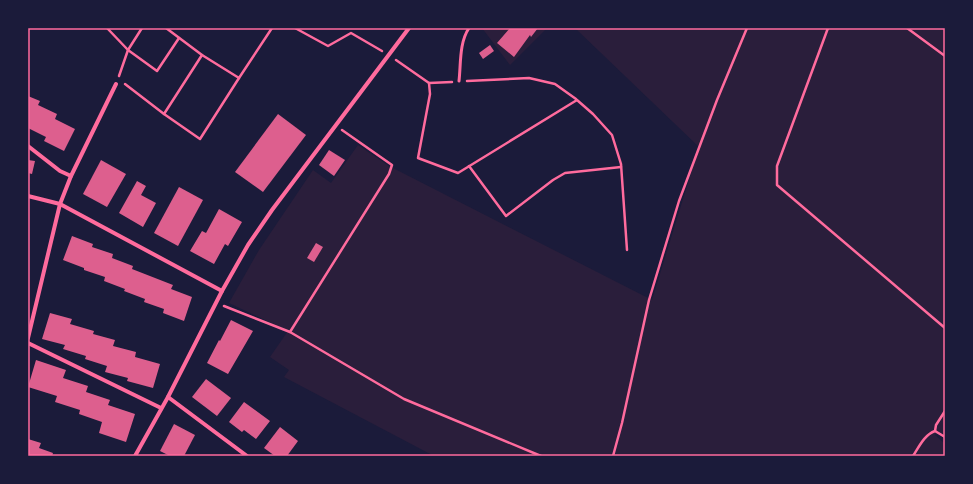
<svg xmlns="http://www.w3.org/2000/svg" width="973" height="484" viewBox="0 0 973 484" font-family="Montserrat,sans-serif">
  <rect width="100%" height="100%" fill="#1b1b3a"/>
  <g fill="#2a1e3b">
    <path d="M482 28H547L510 65Z"/>
    <path d="M575 28H945V439L937 433 935 435 945 444V456H434L284 377 289 370 270 357 288 331 229 303 259 250 313 170 331 183 358 145 389 166 652 300 699 147Z"/>
  </g>
  <g fill="#dd5f8e">
    <path d="M510 28H538L531 37 530 35 514 57 497 43Z"/>
    <path d="M490 45 494 51 483 59 479 53Z"/>
    <path d="M28 96 40 101 38 105 57 114 55 119 75 129 64 151 44 141 46 137 28 128Z"/>
    <path d="M278 114 306 135 263 192 235 172Z"/>
    <path d="M329 150 345 160 334 176 319 165Z"/>
    <path d="M28 160 35 161 32 174 28 173Z"/>
    <path d="M101 160 126 174 107 207 83 194Z"/>
    <path d="M137 181 146 186 141 195 156 203 143 227 119 213Z"/>
    <path d="M179 187 203 200 178 246 154 233Z"/>
    <path d="M219 209 242 222 228 246 225 244 214 264 190 251 202 231 206 233Z"/>
    <path d="M72 236 93 244 92 247 113 254 112 258 133 266 132 269 173 285 171 289 192 297 184 321 163 313 164 309 144 302 145 299 124 291 125 289 104 281 105 277 84 270V268L63 260Z"/>
    <path d="M316 243 323 247 314 262 307 258Z"/>
    <path d="M50 313 72 319 70 324 94 331 93 334 115 340 113 346 136 352 135 357 160 364 153 388 127 381 128 378 105 372 107 366 85 359 86 356 63 349 65 345 42 339Z"/>
    <path d="M231 320 253 331 228 374 207 363 219 340 220 341Z"/>
    <path d="M36 360 66 370 63 378 88 386 86 392 110 400 108 405 135 414 126 442 99 433 102 422 79 414 80 410 55 402 57 396 28 387Z"/>
    <path d="M206 379 231 398 217 416 192 397Z"/>
    <path d="M244 402 270 421 256 439 244 430 242 432 229 422Z"/>
    <path d="M174 424 195 435 184 456H170L160 451Z"/>
    <path d="M280 427 298 441 287 456H275L264 448Z"/>
    <path d="M28 439 41 443 39 448 53 453 52 456H28Z"/>
  </g>
  <g fill="none" stroke-linecap="round" stroke-linejoin="round">
    <g stroke="#ff6b9d" stroke-width="2.5">
      <path d="M107 28 128 50 157 71 179 38"/>
      <path d="M166 28 202 55 239 78 272 28"/>
      <path d="M295 28 328 46 351 33 382 51"/>
      <path d="M828 28 777 166V185L945 328"/>
      <path d="M907 28 945 56"/>
      <path d="M202 55 164 114 200 139 239 78"/>
      <path d="M396 60 429 83 430 94 418 158 458 173 577 100 593 114 612 135 621 164 627 250"/>
      <path d="M119 76 128 50 142 28"/>
      <path d="M467 81 529 78 555 84 576 99"/>
      <path d="M429 83 452 82"/>
      <path d="M125 84 164 114"/>
      <path d="M469 166 506 216 553 180 565 173 621 167"/>
      <path d="M224 306 290 332 404 399 541 456"/>
      <path d="M290 332 389 174 392 165 342 130"/>
      <path d="M935 431 936 425 945 411"/>
      <path d="M613 456 622 423 649 300 679 201 717 100 747 28"/>
      <path d="M913 456C919 447 924 435 935 431L945 437"/>
    </g>
    <path stroke="#ff6b9d" stroke-width="3" d="M459 81C461 64 459 43 469 28"/>
    <g stroke="#ff6b9d" stroke-width="4">
      <path d="M28 146 60 171 71 176"/>
      <path d="M28 196 60 204 222 291"/>
      <path d="M28 338 60 204 71 176 116 84"/>
      <path d="M28 343 161 408"/>
      <path d="M168 397 247 456"/>
      <path d="M135 456 168 397 222 291 248 245 272 210 409 28"/>
    </g>
  </g>
  <rect width="973" height="484" fill="none" stroke="#1b1b3a" stroke-width="58"/>
  <rect x="29" y="29" width="915" height="426" fill="none" stroke="#ff6b9d" stroke-width="1.5"/>
</svg>
